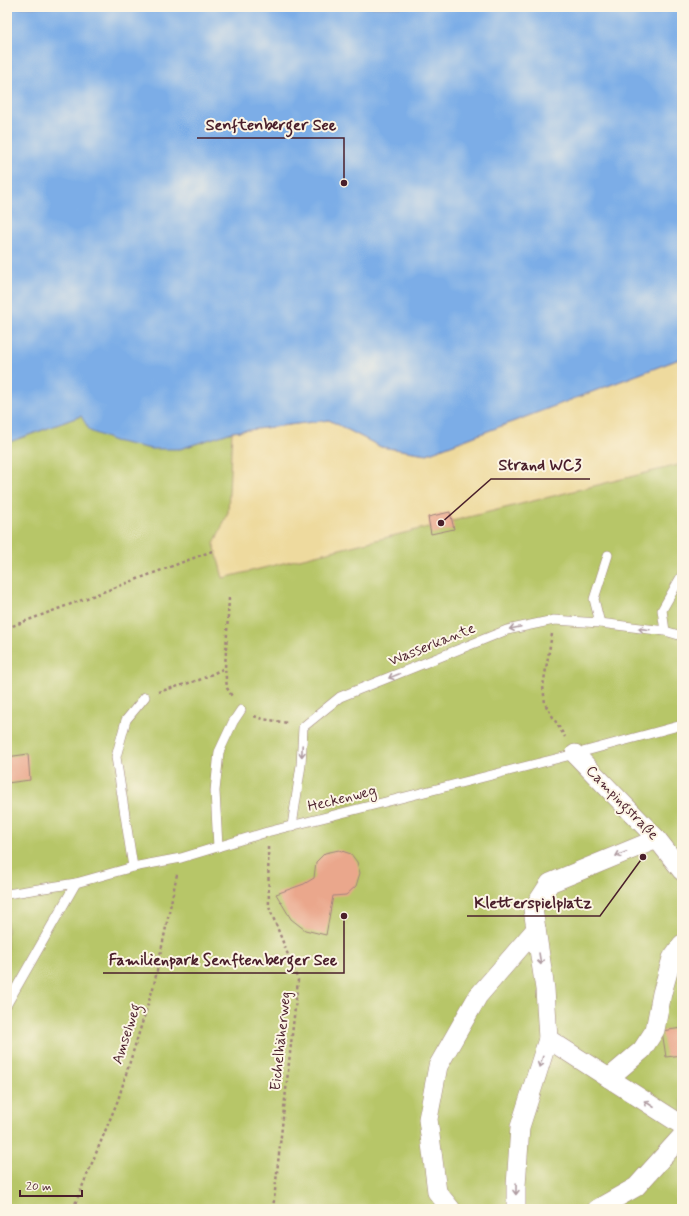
<svg xmlns="http://www.w3.org/2000/svg" width="689" height="1216" viewBox="0 0 689 1216" font-family="Mynerve,sans-serif">
  <rect width="100%" height="100%" fill="#fcf5e5"/>
  <filter id="ink" filterUnits="userSpaceOnUse"><feTurbulence type="fractalNoise" baseFrequency=".025" numOctaves="2"/><feDisplacementMap in="SourceGraphic" scale="8" xChannelSelector="R" yChannelSelector="G"/><feConvolveMatrix kernelMatrix="1 2 1 2 8 2 1 2 1" color-interpolation-filters="sRGB"/></filter>
  <filter id="wash" filterUnits="userSpaceOnUse"><feTurbulence type="fractalNoise" baseFrequency=".012" numOctaves="4" result="noise"/><feDisplacementMap in="SourceGraphic" scale="16" xChannelSelector="R" yChannelSelector="G"/><feGaussianBlur stdDeviation="0.9" result="paint"/><feColorMatrix in="noise" values="0 0 0 0 0 0 0 0 0 0 0 0 0 0 0 0 0 1.4 0 .05"/><feComposite in="paint" operator="in"/></filter>
  <g filter="url(#wash)">
    <rect width="100%" height="100%" fill="#f6e8cf"/>
    <path fill="#b7c668" stroke="#80724a" d="M682 358V1209H7V443L81 416 180 449 232 432 329 420 427 454Z"/>
    <path fill="#eeda9e" stroke="#9c7c64" d="M682 358V464L223 578 214 544 228 513 232 432 329 420 381 447 427 454Z"/>
    <path fill="#7cade7" stroke="#636689" d="M7 7H682V358L427 454 381 447 329 420 232 432 180 449H151L114 441 90 431 81 416 7 443Z"/>
    <g id="blocks">
      <g fill="#eaa78c">
        <path d="M450 512 454 529 431 534 428 517Z"/>
        <path d="M28 754 30 780 7 783V757Z"/>
        <path d="M339 850 351 854 357 862 360 873 356 886 346 895 333 896 326 935 305 930 291 919 276 894 304 884 314 878 316 862 325 853Z"/>
        <path d="M682 1028V1055L666 1057 662 1031Z"/>
      </g>
    </g>
  </g>
  <g filter="url(#ink)">
    <use href="#blocks" fill-opacity="0" stroke="#a0847d" stroke-width="1"/>
    <g fill="none" stroke-linecap="round" stroke-linejoin="round">
      <g stroke="#a0847d" stroke-width="10">
        <g id="lane">
          <path d="M600 623 594 599 608 555"/>
          <path d="M665 631 662 610 682 575"/>
          <path d="M292 826 301 765 303 727 340 697 507 630 554 620 600 623 665 631 682 636"/>
          <path d="M218 847 215 791 219 752 233 722 241 710"/>
          <path d="M133 867 116 757 126 720 145 697"/>
          <path d="M7 894 76 883 133 867 181 858 267 832 575 754 682 725"/>
          <path d="M7 1004 76 883"/>
        </g>
      </g>
      <g stroke="#a0847d" stroke-width="20">
        <g id="street">
          <path d="M575 754 657 839 682 871"/>
          <path d="M548 1039 545 989 533 909 550 883 657 839"/>
          <path d="M609 1078 642 1050 655 1030 662 993 672 958 682 944"/>
          <path d="M451 1209 437 1192 428 1119 438 1066 478 996 536 929"/>
          <path d="M516 1209V1186L520 1127 548 1039 682 1125"/>
          <path d="M597 1209 636 1187 682 1136"/>
        </g>
      </g>
      <g stroke="#a0847d" stroke-width="2.5" stroke-dasharray="3 3" stroke-linecap="butt">
        <path d="M229 598 225 668 227 688 233 698"/>
        <path d="M7 628 215 550"/>
        <path d="M552 634 543 686 545 704 565 737"/>
        <path d="M158 692 199 680 225 668"/>
        <path d="M254 716 263 719 288 723"/>
        <path d="M268 847 269 907 298 980 273 1209"/>
        <path d="M73 1209 118 1100 154 985 177 874"/>
      </g>
      <use href="#lane" stroke="#fff" stroke-width="9"/>
      <use href="#street" stroke="#fff" stroke-width="19"/>
    </g>
    <defs><path id="oneway-shaft" d="M-6 0H5M1.5-3L5.5 0L1.5 3" fill="none" stroke-width="1.6" stroke-linecap="round" stroke-linejoin="round"/></defs>
    <g stroke="#ae9aa0">
      <use href="#oneway-shaft" transform="translate(515 628) rotate(168)"/>
      <use href="#oneway-shaft" transform="translate(644 629) rotate(-173)"/>
      <use href="#oneway-shaft" transform="translate(394 676) rotate(158)"/>
      <use href="#oneway-shaft" transform="translate(302 751) rotate(92)"/>
      <use href="#oneway-shaft" transform="translate(621 854) rotate(158)"/>
      <use href="#oneway-shaft" transform="translate(540 959) rotate(81)"/>
      <use href="#oneway-shaft" transform="translate(541 1062) rotate(108)"/>
      <use href="#oneway-shaft" transform="translate(649 1104) rotate(-147)"/>
      <use href="#oneway-shaft" transform="translate(516 1189) rotate(91)"/>
    </g>
  </g>
  <g text-anchor="middle" dominant-baseline="central" stroke-width="4" stroke-linejoin="round" paint-order="stroke">
    <g font-size="15" fill="#4a1f2b" stroke="#fcf5e5">
      <text transform="translate(432 645) rotate(-22)">Wasserkante</text>
      <text transform="translate(342 799) rotate(-14)">Heckenweg</text>
      <text transform="translate(622 803) rotate(46)">Campingstraße</text>
      <text transform="translate(127 1034) rotate(-72)">Amselweg</text>
      <text transform="translate(281 1041) rotate(-84)">Eichelhäherweg</text>
    </g>
  </g>
  <path fill="none" stroke="#4a1f2b" stroke-width="1.5" d="M344 183L344 138H197M441 523L491 479H590M643 857L600 916H467M344 916L344 973H103"/>
  <g fill="#4a1f2b" stroke="#fcf5e5" stroke-width="1.5">
    <circle cx="344" cy="183" r="4"/>
    <circle cx="441" cy="523" r="4"/>
    <circle cx="643" cy="857" r="4"/>
    <circle cx="344" cy="916" r="4"/>
  </g>
  <g font-size="16" text-anchor="middle" font-weight="bold" fill="#4a1f2b" stroke="#fcf5e5" stroke-width="4" stroke-linejoin="round" paint-order="stroke">
    <text x="271" y="130">Senftenberger See</text>
    <text x="540" y="470">Strand WC3</text>
    <text x="533" y="908">Kletterspielplatz</text>
    <text x="223" y="965">Familienpark Senftenberger See</text>
  </g>
  <rect width="689" height="1216" fill="none" stroke="#fcf5e5" stroke-width="24"/>
  <path d="M20 1190v6h62v-6" fill="none" stroke="#4a1f2b" stroke-width="2"/>
  <text x="26" y="1190" font-size="12" fill="#4a1f2b" stroke="#fcf5e5" stroke-width="3" paint-order="stroke">20 m</text>
</svg>
